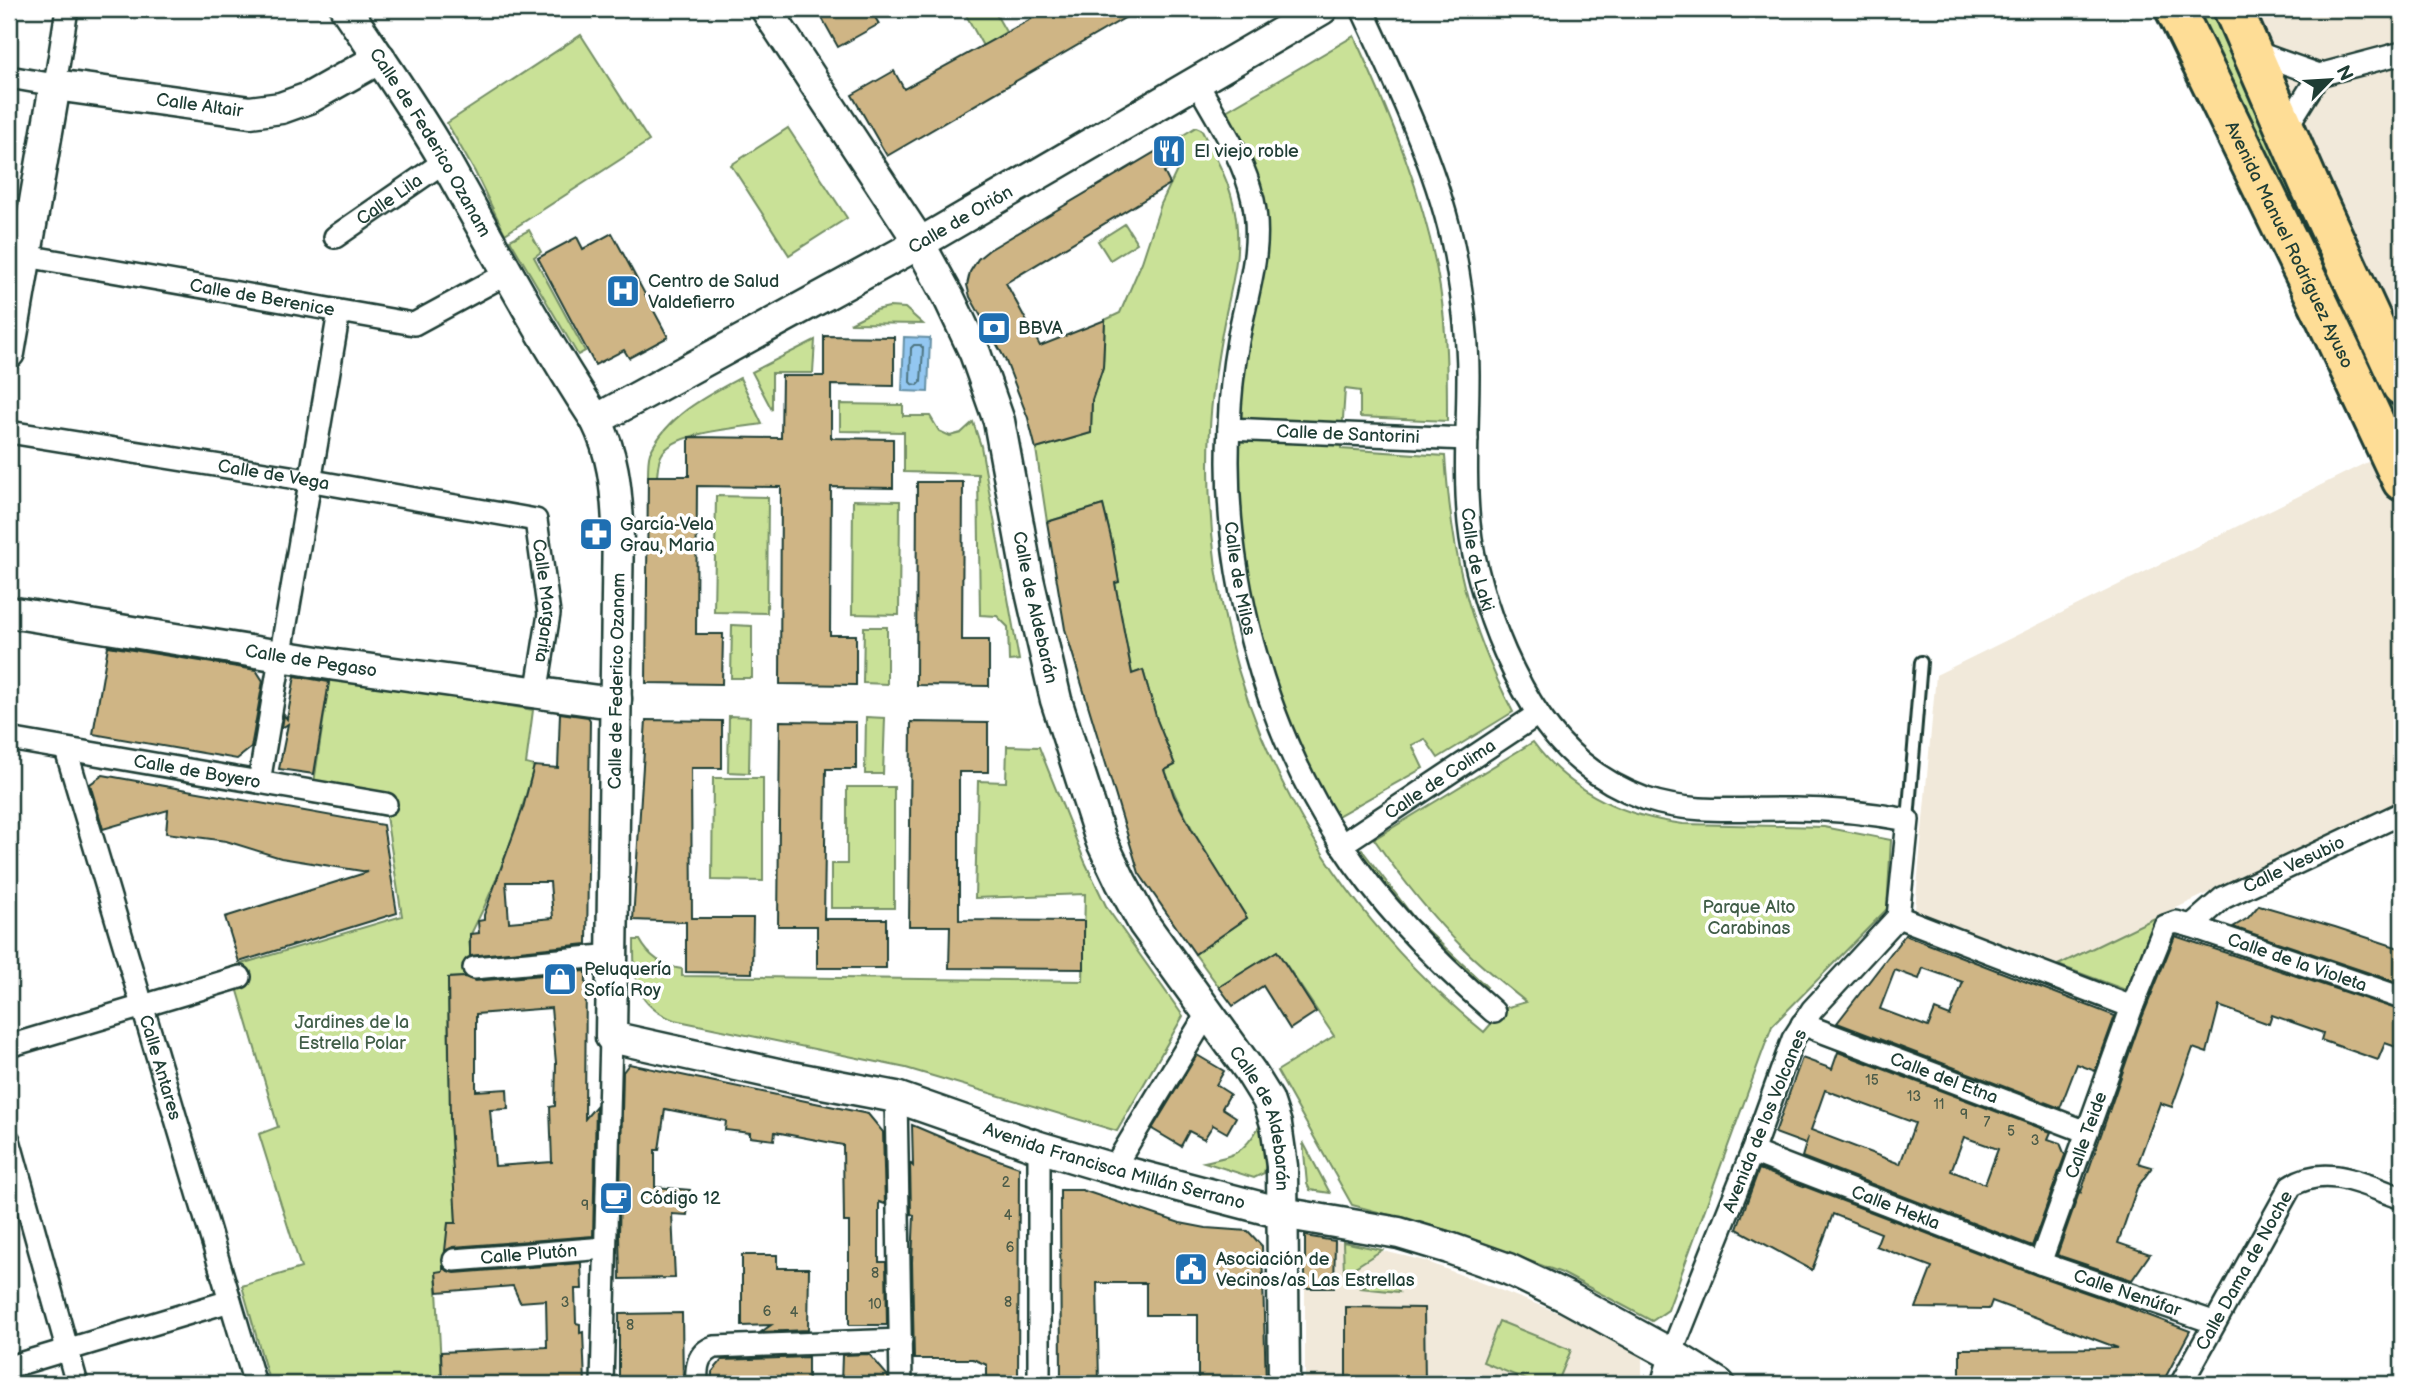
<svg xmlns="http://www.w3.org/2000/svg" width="2411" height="1393" viewBox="0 0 2411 1393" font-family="'Balsamiq Sans',sans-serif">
  <rect width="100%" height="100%" fill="#fff"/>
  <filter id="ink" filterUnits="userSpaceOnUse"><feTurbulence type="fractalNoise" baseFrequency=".0143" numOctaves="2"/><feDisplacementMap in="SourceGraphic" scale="14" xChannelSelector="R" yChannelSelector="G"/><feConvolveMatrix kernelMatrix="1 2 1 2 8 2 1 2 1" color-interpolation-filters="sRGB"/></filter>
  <g filter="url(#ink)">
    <g fill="#f1e9da">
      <path d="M2233 9H2402V385Z"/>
      <path d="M2402 445V801L2056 965 1915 910 1936 675Z"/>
      <path d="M1305 1236 1358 1245 1425 1261 1572 1318 1642 1356V1384H1305Z"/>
    </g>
    <g fill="#c9e197" stroke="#748f66" stroke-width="2">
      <path d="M977 9H993L1006 32 983 46 966 15Z"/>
      <path d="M2195 9H2213L2228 40 2402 427V446Z"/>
      <path d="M581 35 649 141 505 234 475 172 447 123Z"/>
      <path d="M1354 36C1391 117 1426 199 1440 288 1447 332 1447 376 1447 421L1360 417V391L1345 389 1341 449 1445 456C1452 555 1467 623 1513 712L1438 758 1425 739 1412 745 1423 768 1332 819 1277 705 1237 530 1239 393 1263 246 1221 114Z"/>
      <path d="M1196 127 1201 129C1213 153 1227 176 1233 202 1243 245 1234 276 1225 317 1218 353 1212 391 1210 427 1198 667 1299 881 1484 1032L1505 1008 1526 1002C1505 985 1483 968 1464 949 1430 915 1401 878 1374 839L1533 742C1569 791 1623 816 1683 824L1824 827 1891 840 1887 909 1772 1026 1668 1310 1652 1321 1562 1273 1453 1232 1352 1205 1277 1071 1334 1036 1277 951 1219 987 1195 954 1247 918C1217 870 1184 823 1165 770L1175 765 1157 720 1143 670 1132 674 1115 583 1119 582 1112 542 1103 505 1047 522 1036 449 1091 433 1092 400 1103 367 1105 320 1120 313 1142 262 1161 204 1180 164 1178 153 1172 142Z"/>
      <path d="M788 128 847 218 789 255 731 165Z"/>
      <path d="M1125 224 1137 243 1110 260 1098 241Z"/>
      <path d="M529 230 541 252 534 257 585 351 578 355 510 240Z"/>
      <path d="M889 307 905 308 923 324 850 323 876 310Z"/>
      <path d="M815 340 813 373H772V410L752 372Z"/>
      <path d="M740 378 762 424C738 428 674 432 662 454 658 460 658 469 657 476H648C648 469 648 459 650 453 667 416 706 396 740 378Z"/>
      <path d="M840 404 903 405V416H930L939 431 950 436 961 433 973 422 981 446 1019 660 1009 661 1008 627 997 616 980 615 978 474 904 472V432L840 431Z"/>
      <path d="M716 496 768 497 767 613 714 612Z"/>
      <path d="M853 500 900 501 899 615 852 614Z"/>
      <path d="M732 625 752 626V678H731Z"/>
      <path d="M864 627H887V684L863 683Z"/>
      <path d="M330 675 533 710 526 764 534 766C519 824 498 881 471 934L472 939 469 940 473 976 448 978 449 1068 456 1223H448L445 1271 436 1272 442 1384H270L242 1286 301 1268 259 1134 278 1127 231 967 402 916 386 816 311 803Z"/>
      <path d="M729 716 750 717 749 773 728 772Z"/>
      <path d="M866 717 885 718 883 774H865Z"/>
      <path d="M1007 746 1039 747 1085 862 1107 908 1183 1016 1117 1131 906 1068 674 1020C633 1004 634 979 634 940H640C649 957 662 966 682 969V976L1083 981 1085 894 975 898 978 781 1006 782Z"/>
      <path d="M713 778H763V881L712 880Z"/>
      <path d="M847 787H894V908H831V864H847Z"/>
      <path d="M1362 850 1415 919 1487 987 1483 992 1437 951 1357 854Z"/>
      <path d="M2161 915 2131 992 2058 965Z"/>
      <path d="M1259 1127C1266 1142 1268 1157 1264 1173L1254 1178 1204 1162C1233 1156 1243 1154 1259 1127Z"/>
      <path d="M1303 1142 1330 1193 1310 1190 1307 1184Z"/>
      <path d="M1343 1242 1382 1250 1344 1274Z"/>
      <path d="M1389 1272 1399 1292 1361 1288Z"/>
      <path d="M1499 1321 1571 1350 1557 1384H1536L1483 1362Z"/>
    </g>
    <path fill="#93c7f1" stroke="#6590a5" stroke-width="2" d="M904 337 930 338 928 392 902 391Z"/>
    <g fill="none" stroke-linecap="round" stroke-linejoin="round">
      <path stroke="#4d7480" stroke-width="2" d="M914 345H920L923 348 921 382 918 385 912 384 910 382 911 348Z"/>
    </g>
    <g fill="#cfb585" stroke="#1f3d34" stroke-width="2" fill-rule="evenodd">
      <path d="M817 9H870L879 24 838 47Z"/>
      <path d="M1049 9H1140L887 156 852 95 894 71 904 89Z"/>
      <path d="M1172 142 1178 153 1180 164 1164 172 1170 184 1006 283 1040 346 1105 320 1103 367 1092 400 1091 433 1036 449 1028 418 1005 359 970 297 967 285 970 272 978 259 989 250Z"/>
      <path d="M612 233 668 337 629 358 624 350 595 365 538 258 577 237 583 249Z"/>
      <path d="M824 336 894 337V386L831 385V438L893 439V488L831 487 830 635H856V685L780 684 781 487 697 486 696 634H723L722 684 646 683 648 476H689V437L781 438 782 376H824Z"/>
      <path d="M917 482H963L962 640H989V686L916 685Z"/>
      <path d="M1103 505 1112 542 1119 582 1115 583 1132 674 1143 670 1157 720 1175 765 1165 770 1174 796 1192 830 1247 918 1195 954 1139 873 1065 629 1047 522Z"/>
      <path d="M108 646 256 670 263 681 251 748 237 759 93 734Z"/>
      <path d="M295 676 329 682 314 774 279 769 288 724 282 728 284 715 287 719Z"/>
      <path d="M560 713 588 717 590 720 587 944 470 956V934L479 933 478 921 484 920V915L523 808 534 766 558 768ZM506 882H550L553 918 509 922Z"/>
      <path d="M646 720 722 721V768H691L692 918H753L752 973 686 972V922L633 920Z"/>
      <path d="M780 721 856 722V769H826L824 919H886V968H817V926H778Z"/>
      <path d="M911 722 988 723V772H959V920L1084 921V969L949 968 950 926H909Z"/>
      <path d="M103 775 383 825 397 913 239 962 225 917 368 872 281 858 226 841 166 833 168 810 103 829 90 784Z"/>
      <path d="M2259 905 2335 927 2402 949V984L2233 927 2248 918Z"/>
      <path d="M1905 935 2115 1016 2095 1071 2077 1064 2060 1108 1837 1023ZM1923 968 1963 982 1950 1016 1935 1010 1928 1027 1880 1009 1895 970 1919 979Z"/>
      <path d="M2175 936 2402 1011V1049L2385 1043 2378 1060 2321 1040 2323 1033 2272 1015 2269 1024 2219 1006 2207 1053 2193 1048 2172 1107 2160 1103 2138 1163 2152 1167 2137 1188 2118 1243 2150 1254 2132 1280 2057 1255 2080 1190 2081 1192 2139 1025Z"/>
      <path d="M1277 951 1316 1012 1290 1029 1263 986 1233 1006 1219 987Z"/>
      <path d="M586 971 585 1119 596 1106 593 1236 453 1247 445 1251 448 1223H456L450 1120 448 978 465 977 475 981ZM551 1008 556 1063 555 1106 550 1107 552 1162 495 1166 490 1110 508 1109 507 1089 476 1091V1014Z"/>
      <path d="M1838 1052 2051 1132 2048 1139 2060 1143 2065 1155 2032 1246 1802 1157 1808 1137 1805 1144 1775 1133 1802 1058 1832 1069ZM1825 1090 1915 1123 1900 1164 1811 1130ZM1964 1137 1998 1149 1985 1184 1951 1171Z"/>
      <path d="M1197 1055 1224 1071 1216 1085 1230 1094 1222 1108 1236 1117 1227 1133 1213 1125 1204 1139 1189 1131 1181 1146 1152 1129Z"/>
      <path d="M629 1064 868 1114 883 1132 885 1204 879 1202V1262H886L887 1325H849V1222H844L843 1145 775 1132 774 1140 750 1137V1133L725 1130 726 1121 665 1109 659 1150H655V1187L690 1190 687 1215 672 1214 675 1278 620 1279 619 1234 623 1072Z"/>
      <path d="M912 1125 976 1152 1019 1167 1018 1384H987V1365L973 1359H914L912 1262 914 1215 911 1214 910 1163 913 1166Z"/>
      <path d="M1759 1169 2036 1275 2116 1303 2190 1331 2165 1378 2154 1384H1960V1349L2118 1348 1992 1301 1989 1309 1916 1308 1932 1267 1876 1246 1881 1233 1833 1214 1812 1270 1737 1229Z"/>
      <path d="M1060 1190H1082L1180 1223 1206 1228 1248 1231 1262 1246 1266 1384H1198V1315H1146V1283H1097L1099 1384H1061Z"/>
      <path d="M1305 1236 1335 1241 1334 1288H1305Z"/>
      <path d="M742 1255H777V1268H809L808 1330 761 1332 771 1325 742 1326Z"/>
      <path d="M581 1263 582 1289H575L576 1323 580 1324V1333L583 1332 585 1384H442L441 1352 547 1347 546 1300 520 1302 513 1286 438 1292 436 1272 443 1271V1267L448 1271 455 1273Z"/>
      <path d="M1346 1307 1424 1308 1425 1384H1346Z"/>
      <path d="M682 1313 683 1384H619V1314Z"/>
      <path d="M869 1354 888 1376V1384H841L842 1355Z"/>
      <path d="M808 1357V1384H712V1372L722 1360Z"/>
    </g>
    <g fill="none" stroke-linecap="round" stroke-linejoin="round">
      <g stroke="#1f3d34" stroke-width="16">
        <path id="lane" d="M1908 820 1921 662"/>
      </g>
      <g stroke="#1f3d34" stroke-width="26">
        <g id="street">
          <path id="s1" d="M1362 9C1396 83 1440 174 1455 255 1462 294 1468 335 1468 374 1468 424 1464 474 1469 523 1477 600 1520 712 1581 762 1599 777 1624 791 1646 799 1694 815 1744 808 1794 809 1832 809 1870 813 1908 820L1898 917 1812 1010 1793 1039 1752 1152 1671 1354 1662 1384"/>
          <path d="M2252 51 2319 75 2402 53"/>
          <path d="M9 77 55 85 67 9"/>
          <path id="s2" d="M1196 81C1217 119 1244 158 1253 200 1264 249 1246 294 1238 341 1233 369 1230 398 1229 426 1221 568 1263 725 1341 844 1380 905 1440 965 1494 1012"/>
          <path d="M2286 128 2319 75"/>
          <path id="s3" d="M335 237 445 161"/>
          <path id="s4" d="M9 253 414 324 506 274"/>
          <path id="s5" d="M1229 429 1467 439"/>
          <path id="s6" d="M9 432 290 477 536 520 549 614 538 682"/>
          <path id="s7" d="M9 739 386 804"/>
          <path id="s8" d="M66 750 255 1384"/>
          <path d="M259 782 339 312"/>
          <path id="s9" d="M1341 845 1538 714"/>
          <path d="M1898 917 2132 1007"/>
          <path id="s10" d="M2191 926 2223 898 2402 813"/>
          <path d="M474 968 613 955"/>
          <path id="s11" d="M1802 1024 2087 1132"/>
          <path d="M9 1046 240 977"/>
          <path d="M896 1097 901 1384"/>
          <path d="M9 1140 77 1384"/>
          <path d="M1039 1147V1384"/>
          <path id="s12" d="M1752 1152 2040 1263 2213 1322"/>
          <path d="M1113 1169 1208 1012"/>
          <path id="s13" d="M454 1260 605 1248"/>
          <path id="s14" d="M2040 1263 2132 1007 2165 926 2176 922 2191 926 2402 998"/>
          <path d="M9 1367 230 1301"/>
          <path d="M602 1384 611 1037"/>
          <path d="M697 1384C696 1368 697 1353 714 1347L901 1340"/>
          <path id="s15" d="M2181 1384 2291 1186C2327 1163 2366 1186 2402 1198"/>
        </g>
      </g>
      <g stroke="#1f3d34" stroke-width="35">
        <g id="secondary">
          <path id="s16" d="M346 9C380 59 415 109 445 161 494 248 541 336 596 420 613 454 616 486 618 523L611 1037 791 1077 896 1097 1039 1147 1113 1169 1282 1213 1399 1233 1449 1248 1508 1269 1567 1297 1671 1354 1719 1384"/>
          <path id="s17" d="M766 9 914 234 949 298 975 353 999 421 1028 579 1056 700 1101 840 1121 882 1144 924 1250 1071 1268 1100 1276 1124 1282 1166 1284 1384"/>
          <path id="s18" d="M9 353 55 85 250 112 281 108 309 98 380 58"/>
          <path id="s19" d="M596 420 920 243 1322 9"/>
          <path id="s20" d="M9 612 336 665 598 701 616 699"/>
        </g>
      </g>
      <g stroke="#1f3d34" stroke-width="44">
        <g id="highway">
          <path id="s21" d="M2175 9 2320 306 2402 481"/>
          <path d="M2233 9 2311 188 2402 386"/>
        </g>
      </g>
      <use href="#lane" stroke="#fff" stroke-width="10"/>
      <use href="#street" stroke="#fff" stroke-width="21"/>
      <use href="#secondary" stroke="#fff" stroke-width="30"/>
      <use href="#highway" stroke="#fedd96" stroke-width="38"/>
    </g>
  </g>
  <defs>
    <g id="restaurant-square" transform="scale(1.75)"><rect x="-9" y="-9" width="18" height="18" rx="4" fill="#1f6fb2" stroke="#fff"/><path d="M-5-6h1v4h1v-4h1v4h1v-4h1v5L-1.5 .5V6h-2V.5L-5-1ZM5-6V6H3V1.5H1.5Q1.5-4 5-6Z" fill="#fff"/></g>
    <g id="hospital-square" transform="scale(1.75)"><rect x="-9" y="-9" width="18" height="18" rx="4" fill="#1f6fb2" stroke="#fff"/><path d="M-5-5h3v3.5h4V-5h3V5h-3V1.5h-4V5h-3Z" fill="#fff"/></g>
    <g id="bank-square" transform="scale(1.75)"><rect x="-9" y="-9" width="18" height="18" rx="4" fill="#1f6fb2" stroke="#fff"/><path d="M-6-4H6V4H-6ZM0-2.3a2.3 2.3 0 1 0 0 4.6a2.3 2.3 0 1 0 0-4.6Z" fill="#fff"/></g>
    <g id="pharmacy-square" transform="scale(1.75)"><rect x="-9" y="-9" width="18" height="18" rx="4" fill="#1f6fb2" stroke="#fff"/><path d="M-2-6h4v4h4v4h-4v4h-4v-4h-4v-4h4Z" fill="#fff"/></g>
    <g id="shop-square" transform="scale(1.75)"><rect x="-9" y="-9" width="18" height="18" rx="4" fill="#1f6fb2" stroke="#fff"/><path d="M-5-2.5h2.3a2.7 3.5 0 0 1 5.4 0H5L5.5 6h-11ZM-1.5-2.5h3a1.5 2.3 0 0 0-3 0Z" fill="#fff"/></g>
    <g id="cafe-square" transform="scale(1.75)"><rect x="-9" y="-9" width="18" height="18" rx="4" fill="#1f6fb2" stroke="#fff"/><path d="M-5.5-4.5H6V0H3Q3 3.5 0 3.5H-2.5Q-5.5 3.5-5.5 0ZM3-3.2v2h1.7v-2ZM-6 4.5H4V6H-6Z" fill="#fff"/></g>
    <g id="civic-square" transform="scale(1.75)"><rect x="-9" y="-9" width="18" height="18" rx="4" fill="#1f6fb2" stroke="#fff"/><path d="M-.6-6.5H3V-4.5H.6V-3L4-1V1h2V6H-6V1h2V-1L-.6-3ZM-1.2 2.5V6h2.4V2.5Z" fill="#fff"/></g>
  </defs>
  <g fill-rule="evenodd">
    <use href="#restaurant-square" x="1169" y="151"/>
    <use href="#hospital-square" x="623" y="291"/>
    <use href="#bank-square" x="994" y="328"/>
    <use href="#pharmacy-square" x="596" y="534"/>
    <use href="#shop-square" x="560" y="979"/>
    <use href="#cafe-square" x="616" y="1198"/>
    <use href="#civic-square" x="1191" y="1269"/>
  </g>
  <g text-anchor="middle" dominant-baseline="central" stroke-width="7" stroke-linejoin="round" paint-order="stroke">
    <g font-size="14" fill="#4b5b48">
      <text x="1872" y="1080">15</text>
      <text x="1914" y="1096">13</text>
      <text x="1939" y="1104">11</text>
      <text x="1964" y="1114">9</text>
      <text x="1987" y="1122">7</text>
      <text x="2011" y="1131">5</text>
      <text x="2035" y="1140">3</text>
      <text x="1006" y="1182">2</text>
      <text x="585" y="1205">9</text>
      <text x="1008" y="1215">4</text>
      <text x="1010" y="1247">6</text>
      <text x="875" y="1273">8</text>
      <text x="565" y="1302">3</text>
      <text x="1008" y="1302">8</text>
      <text x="875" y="1304">10</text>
      <text x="767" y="1311">6</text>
      <text x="794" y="1312">4</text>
      <text x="630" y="1325">8</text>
    </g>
    <g font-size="18" fill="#1f3d34" stroke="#fff">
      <text stroke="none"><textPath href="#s18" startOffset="418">Calle Altair</textPath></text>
      <text stroke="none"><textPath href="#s16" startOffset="158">Calle de Federico Ozanam</textPath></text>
      <text stroke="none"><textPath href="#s3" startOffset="66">Calle Lila</textPath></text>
      <text stroke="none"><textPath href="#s19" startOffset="416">Calle de Orión</textPath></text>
      <text stroke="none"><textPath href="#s21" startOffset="262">Avenida Manuel Rodríguez Ayuso</textPath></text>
      <text stroke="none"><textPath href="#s4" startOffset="257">Calle de Berenice</textPath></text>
      <text stroke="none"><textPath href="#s5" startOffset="119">Calle de Santorini</textPath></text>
      <text stroke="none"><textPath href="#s6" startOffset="268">Calle de Vega</textPath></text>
      <text stroke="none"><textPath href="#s1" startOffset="570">Calle de Laki</textPath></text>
      <text stroke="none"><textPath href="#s2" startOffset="514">Calle de Milos</textPath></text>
      <text stroke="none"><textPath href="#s6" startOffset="616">Calle Margarita</textPath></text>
      <text stroke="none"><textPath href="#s17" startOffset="665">Calle de Aldebarán</textPath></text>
      <text stroke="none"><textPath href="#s20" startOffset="306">Calle de Pegaso</textPath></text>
      <text transform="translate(617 681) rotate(-89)">Calle de Federico Ozanam</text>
      <text stroke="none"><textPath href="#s7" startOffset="191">Calle de Boyero</textPath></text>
      <text stroke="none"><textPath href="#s9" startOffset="119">Calle de Colima</textPath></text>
      <text stroke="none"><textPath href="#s10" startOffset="121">Calle Vesubio</textPath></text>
      <text stroke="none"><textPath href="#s14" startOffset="499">Calle de la Violeta</textPath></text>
      <text stroke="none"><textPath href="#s8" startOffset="331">Calle Antares</textPath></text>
      <text stroke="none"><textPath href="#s11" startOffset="152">Calle del Etna</textPath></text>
      <text stroke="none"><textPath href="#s17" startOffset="1232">Calle de Aldebarán</textPath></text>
      <text transform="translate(1765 1121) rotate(-68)">Avenida de los Volcanes</text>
      <text stroke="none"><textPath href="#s14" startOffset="136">Calle Teide</textPath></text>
      <text stroke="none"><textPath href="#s16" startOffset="1622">Avenida Francisca Millán Serrano</textPath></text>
      <text stroke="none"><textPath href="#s12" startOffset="154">Calle Hekla</textPath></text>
      <text stroke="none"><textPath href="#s13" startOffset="75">Calle Plutón</textPath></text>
      <text stroke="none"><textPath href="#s15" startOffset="130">Calle Dama de Noche</textPath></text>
      <text stroke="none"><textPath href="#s12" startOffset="401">Calle Nenúfar</textPath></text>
    </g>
    <g font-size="18" fill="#1f3d34" stroke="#fff" text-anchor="start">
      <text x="1194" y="151">El viejo roble</text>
      <text x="648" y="281">Centro de Salud<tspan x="648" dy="21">Valdefierro</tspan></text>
      <text x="1018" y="328">BBVA</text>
      <text x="620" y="524">García-Vela<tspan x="620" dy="21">Grau, Maria</tspan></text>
      <text x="584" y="969">Peluquería<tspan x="584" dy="21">Sofía Roy</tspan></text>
      <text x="640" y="1198">Código 12</text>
      <text x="1216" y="1259">Asociación de<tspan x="1216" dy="21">Vecinos/as Las Estrellas</tspan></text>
    </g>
    <g font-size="18" fill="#415e48" stroke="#fff">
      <text x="1749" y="907">Parque Alto<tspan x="1749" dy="21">Carabinas</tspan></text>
      <text x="352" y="1022">Jardines de la<tspan x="352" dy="21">Estrella Polar</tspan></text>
    </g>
  </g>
  <rect width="2411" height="1393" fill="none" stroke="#fff" stroke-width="35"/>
  <rect x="18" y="18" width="2376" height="1358" fill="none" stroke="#1f3d34" stroke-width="2.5" filter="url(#ink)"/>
  <g transform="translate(2330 80) rotate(65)" stroke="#ffffff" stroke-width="5" paint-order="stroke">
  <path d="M0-5L12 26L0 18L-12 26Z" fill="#1f3d34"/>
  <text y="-10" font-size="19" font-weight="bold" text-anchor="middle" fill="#1f3d34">N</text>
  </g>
</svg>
